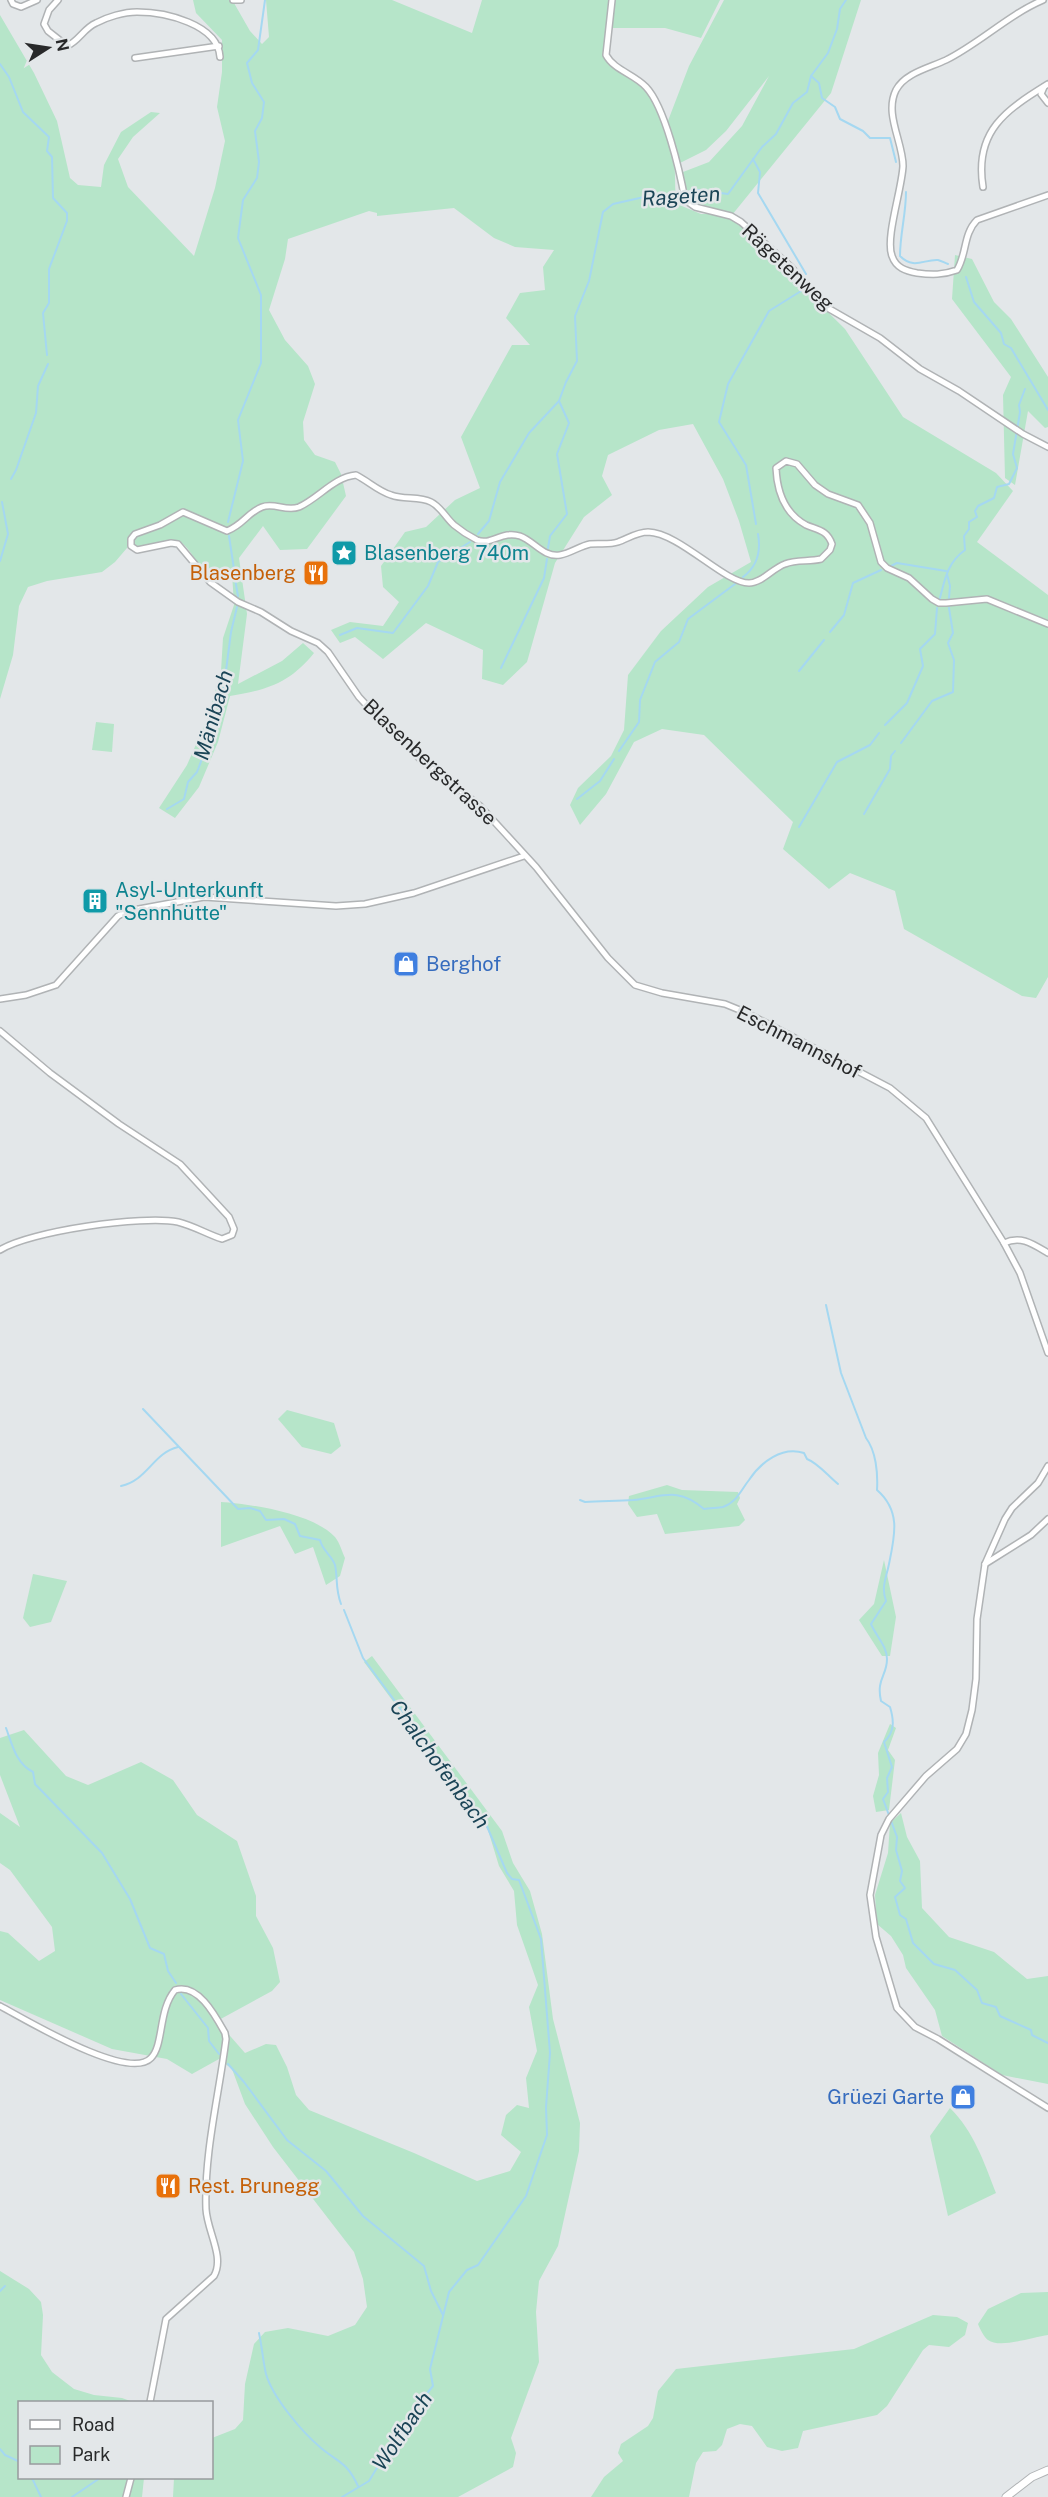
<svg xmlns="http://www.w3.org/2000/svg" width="1048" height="2497" viewBox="0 0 1048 2497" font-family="'Public Sans',sans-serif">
  <rect width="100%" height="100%" fill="#e3e7e9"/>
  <g fill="#b6e5c9">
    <path d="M193 0H229L234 3 250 31 262 44 269 37 266 0H392L472 33 482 0H611L605 55C618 66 633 76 645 88 655 99 673 147 674 162 676 176 674 189 677 204L701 214H715L737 222 845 329 903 417 996 473 1013 491 977 542 1048 595V977L1036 998 1022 996 904 929 895 891 850 873 829 889 783 849 793 822 704 735 662 729 634 742 606 794 580 825 570 805 578 788 611 756 624 730 628 675 661 631 708 587 751 562 739 521 723 479 693 424 659 430 608 455 602 476 612 495 584 517 555 563 527 662 503 685 482 679 483 650 426 623 383 659 355 637 340 643 331 630 350 622 383 626 399 602 383 587 381 566 405 532 426 527 455 500 480 488 461 437 512 345H530L506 318 520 293 545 290 543 267 554 250 515 247 494 238 454 208 377 216V213L369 211 288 239 285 259 269 310 285 340 308 366 315 384 303 422 304 440 315 455 335 462 341 474 346 496 307 549 280 550 263 526 239 558 247 614 238 684 282 661 303 643 314 653C290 683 267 690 230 696L218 742 199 787 175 818 159 808 187 765 208 717 221 671 223 638 234 605 232 573C192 575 203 561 180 541 165 539 152 547 137 547L133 542 138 536C164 527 186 502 210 528L213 522 185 509 129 536 127 548 115 562 102 572 47 581 28 587 19 606 13 655 0 699V15L34 73 57 121 70 178 78 185 101 187 104 165 121 132 151 112 160 113 133 137 118 159 128 187 194 256 215 188 225 141 217 107 222 72V40L196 13Z"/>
    <path d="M614 0H720L701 38 665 28H609Z"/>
    <path d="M724 0H861L831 93 732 215 688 201 683 172 709 162 742 126 769 76 726 131 706 150 678 164 666 126 689 66Z"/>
    <path d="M955 255 972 259 994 302 1011 319 1048 377V427L1045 428 1028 411 1015 485 1005 478 1003 395 1011 377 952 299Z"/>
    <path d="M96 722 114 724 112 752 92 750Z"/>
    <path d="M287 1410 334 1423 341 1446 331 1454 302 1447 278 1419Z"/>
    <path d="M667 1485 682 1490 738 1492 740 1498 737 1504 745 1520 739 1526 665 1534 657 1514 637 1517 628 1504 629 1496Z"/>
    <path d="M221 1502C252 1504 314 1514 335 1537 340 1543 342 1552 345 1558L340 1576 326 1585 313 1547 295 1554 280 1526 221 1547Z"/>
    <path d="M884 1560 896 1617 890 1656H882L859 1620 874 1604Z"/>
    <path d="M33 1574 67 1581 51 1622 30 1627 23 1618Z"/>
    <path d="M372 1656 502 1831 513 1863 530 1891 542 1934 553 2019 580 2123 579 2151 558 2246 539 2281 536 2312 539 2362 511 2438 516 2453 513 2467 458 2497H173L174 2478H212V2438L235 2429 243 2420 245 2384 254 2344 265 2332 288 2328 328 2336 355 2325 367 2307 363 2279 354 2252 273 2147 245 2104 232 2069 219 2059 192 2074 167 2059 112 2049 0 2000V1931L8 1933 39 1961 55 1951 52 1927 10 1870 0 1863V1813L20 1827 0 1775V1738L24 1730 66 1776 88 1785 141 1762 173 1780 197 1815 237 1841 256 1896V1916L273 1948 280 1982 272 1991 217 2021 245 2053 266 2044 276 2045 287 2067 296 2095 309 2110 414 2153 477 2181 510 2171 521 2152 501 2135 506 2115 517 2105 529 2108 526 2078 537 2051 529 2007 538 1985 517 1925 514 1891 499 1866 488 1830 364 1662Z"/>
    <path d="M890 1724 896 1728 888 1750 895 1760 889 1810 876 1812 873 1796 879 1775 878 1753Z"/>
    <path d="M901 1813 907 1837 920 1861 922 1908 949 1937 994 1952 1027 1979 1048 1976V2084L1002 2075 942 2036 935 2010 906 1968 903 1955 891 1936 877 1924 875 1895 888 1853 890 1823Z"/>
    <path d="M950 2108C974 2132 984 2162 996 2193L948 2216 930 2136Z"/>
    <path d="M0 2271 29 2289 41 2302 43 2315 41 2355 52 2372 74 2389 94 2395 122 2398 133 2402H20V2478H144L142 2497H0Z"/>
    <path d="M1048 2292V2335C1032 2337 1000 2349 988 2340 984 2337 980 2329 978 2324L988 2309 1021 2293Z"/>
    <path d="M933 2315 957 2317 968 2323 965 2335 949 2347 929 2345 923 2350 887 2406 877 2415 803 2431 798 2448 782 2451 767 2447 752 2426 740 2424 727 2429 722 2445 716 2451 703 2452 696 2463 689 2497H591L604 2477 623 2461 618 2453 621 2444 648 2426 653 2418 658 2391 676 2369 854 2349Z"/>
  </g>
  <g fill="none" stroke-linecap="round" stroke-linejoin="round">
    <g stroke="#a5d8f1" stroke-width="2">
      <path d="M0 64 9 77 23 112 49 137 47 151 52 157 53 198 67 213V221L49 269V303L43 313 47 355"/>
      <path d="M811 76 819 83 822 98 835 107 840 119 863 131 870 138H890L896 162"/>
      <path d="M753 159 760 172 758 193 806 274"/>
      <path d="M906 192C906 214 900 234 900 256 914 270 924 259 938 260 942 261 945 263 948 264"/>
      <path d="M966 277 974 302 1001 333 1004 344 1011 348 1048 410"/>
      <path d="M11 479 16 470 36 413 38 386 48 364"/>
      <path d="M228 522 243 461 238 420 261 363V295L238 238 243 200 257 178 259 162 255 131 262 118 264 102 252 83 247 63 258 50 265 0"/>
      <path d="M756 524 746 465 719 422 728 384 769 311 801 291"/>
      <path d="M478 534 489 521 500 482 529 433 559 401 566 382 577 361 575 316 589 281 603 212 613 204 653 195 680 198 698 190 728 194 762 147 776 134 793 103 807 92 811 76 828 53 837 29 840 9 846 0"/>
      <path d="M229 536 234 569"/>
      <path d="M548 548 550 536 567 514 557 454 569 423 559 401"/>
      <path d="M0 561 8 534 2 502"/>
      <path d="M891 566 897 563 946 571"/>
      <path d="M947 574 950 586 949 598"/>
      <path d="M743 577C758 566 761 551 758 534"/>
      <path d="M235 579 238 596"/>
      <path d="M940 598C945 578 948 562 965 550L964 536 969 529V522L977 517 975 511 978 506 994 498 997 487 1009 484 1017 468 1013 454 1020 412 1019 405 1025 389"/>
      <path d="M830 632 844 615 853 583 881 570"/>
      <path d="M340 635 357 628 393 633 428 586 438 562 470 542"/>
      <path d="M501 668 544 578 547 559"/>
      <path d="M799 671 824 640"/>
      <path d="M885 725 907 703 923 666 920 649 935 634 937 608"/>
      <path d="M901 743 932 701 953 692 954 660 948 643 953 633 949 608"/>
      <path d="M619 751 639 722 640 700 655 662 679 642 688 619 735 584"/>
      <path d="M577 799 600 781 614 759"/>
      <path d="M167 809 184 799 188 782 197 772 213 730 212 704 223 694 231 632 237 607"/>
      <path d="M864 814 890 769 891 756 895 751"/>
      <path d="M799 827 837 762 870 745 879 733"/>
      <path d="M826 1305 841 1373 866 1438C876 1451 878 1473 877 1490 901 1511 895 1535 889 1564 886 1579 881 1587 886 1601L871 1624C876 1636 887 1646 887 1659 887 1676 876 1679 881 1701L890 1707C894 1720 895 1732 884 1742L892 1767 887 1778 888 1792 883 1799 897 1837 896 1850 902 1871 900 1881 905 1888 895 1897 900 1915 906 1919 913 1943 934 1964 955 1970 977 1990 982 2003 996 2007 1000 2016 1031 2030 1032 2035 1048 2043"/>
      <path d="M143 1409 238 1509 250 1508 260 1511 266 1520 284 1519 295 1524 300 1536 320 1540C322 1550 332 1556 335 1565 338 1579 335 1588 341 1604"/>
      <path d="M121 1486C148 1480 153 1453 178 1447"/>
      <path d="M580 1500 585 1502C601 1501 617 1501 633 1500 663 1497 677 1486 704 1509 710 1508 718 1508 723 1507 737 1502 741 1490 749 1480 761 1462 782 1446 804 1453L807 1459C818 1463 828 1476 838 1484"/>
      <path d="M6 1728C12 1744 16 1764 33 1772L35 1784 102 1853 130 1899 150 1948 164 1954 168 1971 176 1983"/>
      <path d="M181 1994 208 2028 209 2041 219 2054"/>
      <path d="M228 2064 244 2082 287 2140 326 2171 363 2216 424 2266 431 2291 443 2315"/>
      <path d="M0 2291 5 2286"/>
      <path d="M259 2333C262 2347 263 2361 266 2374 273 2398 302 2432 321 2448 339 2463 347 2462 358 2486"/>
      <path d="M0 2449 5 2455 20 2462"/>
      <path d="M32 2478 41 2497"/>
      <path d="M72 2497 100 2478"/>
      <path d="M342 2497 369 2481 386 2453 407 2431 419 2403 433 2386 430 2369 449 2292 467 2270 478 2265 526 2196 547 2135 546 2107 550 2053 541 1939 519 1880 512 1879 507 1873 486 1824 363 1658 344 1610"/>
    </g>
    <g stroke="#b0b3b5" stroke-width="8">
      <g id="minor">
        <path d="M11 0 13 4 21 7 37 0"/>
        <path d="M58 0 49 10 44 24 48 31 67 46C79 41 84 28 96 23 107 17 124 12 137 12 165 12 218 24 220 57"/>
        <path d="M233 0H241"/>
        <path d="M612 0 606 55C614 70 634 74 646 87 665 107 680 172 685 200L695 207 731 216 741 222 791 267 826 307 880 338 920 369 959 391 1023 434 1048 447"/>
        <path d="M1043 0C1008 15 980 43 946 60 929 68 905 73 896 90 884 114 903 142 903 166 902 189 885 238 892 256 896 268 906 271 917 273 932 275 943 275 957 270 967 254 963 234 977 220L1048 195"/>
        <path d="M135 58 219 46"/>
        <path d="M1044 87 1041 94 1048 103"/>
        <path d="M983 187C974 131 1006 110 1048 84"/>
        <path d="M1048 624 987 599 946 603H939L932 599 909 578 887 568 881 562 870 523 858 505 828 494 815 485 797 464 786 461 776 468C777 492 784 513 806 525 818 530 827 530 832 544L830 550 821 559C809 562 796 559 785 564 773 568 762 583 749 583 724 583 680 533 648 532 637 532 627 539 618 542 609 545 599 543 590 544 580 546 571 553 560 555 544 558 534 541 520 536 502 530 491 546 477 540 469 536 460 530 454 525 446 518 441 507 431 502 419 496 404 500 391 495 378 491 368 481 356 475 334 477 319 498 299 507 286 512 274 502 262 507 247 513 244 524 227 531L183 512 160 525 135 534 131 539V546L137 550 171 543 178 544 210 582 238 602 261 612 291 631 318 643 328 652 359 697 371 710 422 761 480 806 536 867 608 958 635 985 662 993 725 1004 747 1013 890 1088 926 1118 1004 1243 1020 1273 1048 1353"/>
        <path d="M0 999 26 995 56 985 118 916 128 911 204 897 336 906 365 904 414 893 524 856"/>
        <path d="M0 1031 50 1073 119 1124 180 1164 229 1217 234 1229 232 1235 222 1239C207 1234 194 1226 178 1222 143 1215 30 1231 0 1250"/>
        <path d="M1004 1243C1021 1235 1033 1244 1048 1253"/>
        <path d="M1048 1466 1038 1483 1012 1508 1005 1519 985 1564 977 1619 976 1679 972 1710 966 1734 957 1749 926 1776 889 1819 881 1835 870 1895 876 1937 897 2008 915 2027 938 2039 1048 2108"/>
        <path d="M985 1564 1031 1535 1048 1519"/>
        <path d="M0 2006C25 2019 128 2082 151 2058 164 2045 158 2010 175 1990 198 1983 215 2015 225 2033L226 2039C219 2095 204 2153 206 2209 207 2231 225 2257 214 2276L166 2319 150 2402"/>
        <path d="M126 2497 131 2478"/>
      </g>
    </g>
    <g stroke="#b0b3b5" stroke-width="9">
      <path id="tertiary" d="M1006 2497 1032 2477 1048 2470"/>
    </g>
    <use href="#minor" stroke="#fff" stroke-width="5"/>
    <use href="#tertiary" stroke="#fff" stroke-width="7"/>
  </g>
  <defs>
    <g id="sight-square" transform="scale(1.35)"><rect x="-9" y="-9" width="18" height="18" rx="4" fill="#0f9aa8" stroke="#e3e7e9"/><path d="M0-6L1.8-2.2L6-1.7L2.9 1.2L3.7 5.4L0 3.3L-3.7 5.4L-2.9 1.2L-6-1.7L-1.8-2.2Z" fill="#fff"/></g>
    <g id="restaurant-square" transform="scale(1.35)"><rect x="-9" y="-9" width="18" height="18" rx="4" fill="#e8710a" stroke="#e3e7e9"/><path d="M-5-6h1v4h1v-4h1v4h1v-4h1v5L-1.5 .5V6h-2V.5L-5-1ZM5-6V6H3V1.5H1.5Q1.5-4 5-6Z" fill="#fff"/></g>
    <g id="building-square" transform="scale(1.35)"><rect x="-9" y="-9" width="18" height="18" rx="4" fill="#0f9aa8" stroke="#e3e7e9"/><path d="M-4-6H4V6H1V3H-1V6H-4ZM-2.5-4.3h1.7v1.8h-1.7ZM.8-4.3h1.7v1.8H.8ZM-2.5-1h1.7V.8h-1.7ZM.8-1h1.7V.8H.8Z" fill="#fff"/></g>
    <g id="shop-square" transform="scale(1.35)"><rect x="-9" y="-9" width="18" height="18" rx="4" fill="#3f7fe0" stroke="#e3e7e9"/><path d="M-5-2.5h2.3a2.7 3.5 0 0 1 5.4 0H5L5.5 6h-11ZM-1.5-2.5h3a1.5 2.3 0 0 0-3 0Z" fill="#fff"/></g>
  </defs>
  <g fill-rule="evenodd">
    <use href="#sight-square" x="344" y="553"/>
    <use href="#restaurant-square" x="316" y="573"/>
    <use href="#building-square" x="95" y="901"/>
    <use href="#shop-square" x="406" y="964"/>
    <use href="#shop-square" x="963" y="2097"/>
    <use href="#restaurant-square" x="168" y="2186"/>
  </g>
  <g text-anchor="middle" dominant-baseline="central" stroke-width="5" stroke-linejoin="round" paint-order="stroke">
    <g font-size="20" fill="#28292a" stroke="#e3e7e9">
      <text transform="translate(788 267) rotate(43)">Rägetenweg</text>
      <text transform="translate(430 762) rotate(43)">Blasenbergstrasse</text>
      <text transform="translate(799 1042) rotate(27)">Eschmannshof</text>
    </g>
    <g font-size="20" fill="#0d838f" stroke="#e3e7e9" text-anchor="start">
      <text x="364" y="553">Blasenberg 740m</text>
      <text x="115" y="890">Asyl-Unterkunft<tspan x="115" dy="23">"Sennhütte"</tspan></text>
    </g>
    <g font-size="20" fill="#c56008" stroke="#e3e7e9" text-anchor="end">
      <text x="296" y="573">Blasenberg</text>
      <text x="188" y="2186" text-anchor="start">Rest. Brunegg</text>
    </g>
    <g font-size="20" fill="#366cbe" stroke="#e3e7e9" text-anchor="start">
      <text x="426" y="964">Berghof</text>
      <text x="944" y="2097" text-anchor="end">Grüezi Garte</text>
    </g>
    <g font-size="21" font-style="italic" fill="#1a4456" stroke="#e3e7e9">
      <text transform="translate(681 196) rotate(-4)">Rageten</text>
      <text transform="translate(213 715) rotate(-74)">Mänibach</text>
      <text transform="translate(440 1764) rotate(54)">Chalchofenbach</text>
      <text transform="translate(402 2431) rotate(-56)">Wolfbach</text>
    </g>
  </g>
  <rect x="18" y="2401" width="195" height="78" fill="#e3e7e9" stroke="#989b9d" stroke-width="1.5"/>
  <rect x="30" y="2420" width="30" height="9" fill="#ffffff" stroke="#989b9d" stroke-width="1.5"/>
  <text x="72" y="2431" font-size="18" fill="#28292a">Road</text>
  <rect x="30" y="2446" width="30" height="18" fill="#b6e5c9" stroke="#989b9d" stroke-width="1.5"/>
  <text x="72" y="2461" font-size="18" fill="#28292a">Park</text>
  <g transform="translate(48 48) rotate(78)" stroke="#e3e7e9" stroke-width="4.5" paint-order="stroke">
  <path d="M0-4.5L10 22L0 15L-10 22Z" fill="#28292a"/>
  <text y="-9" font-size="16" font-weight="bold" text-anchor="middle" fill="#28292a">N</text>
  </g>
</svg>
